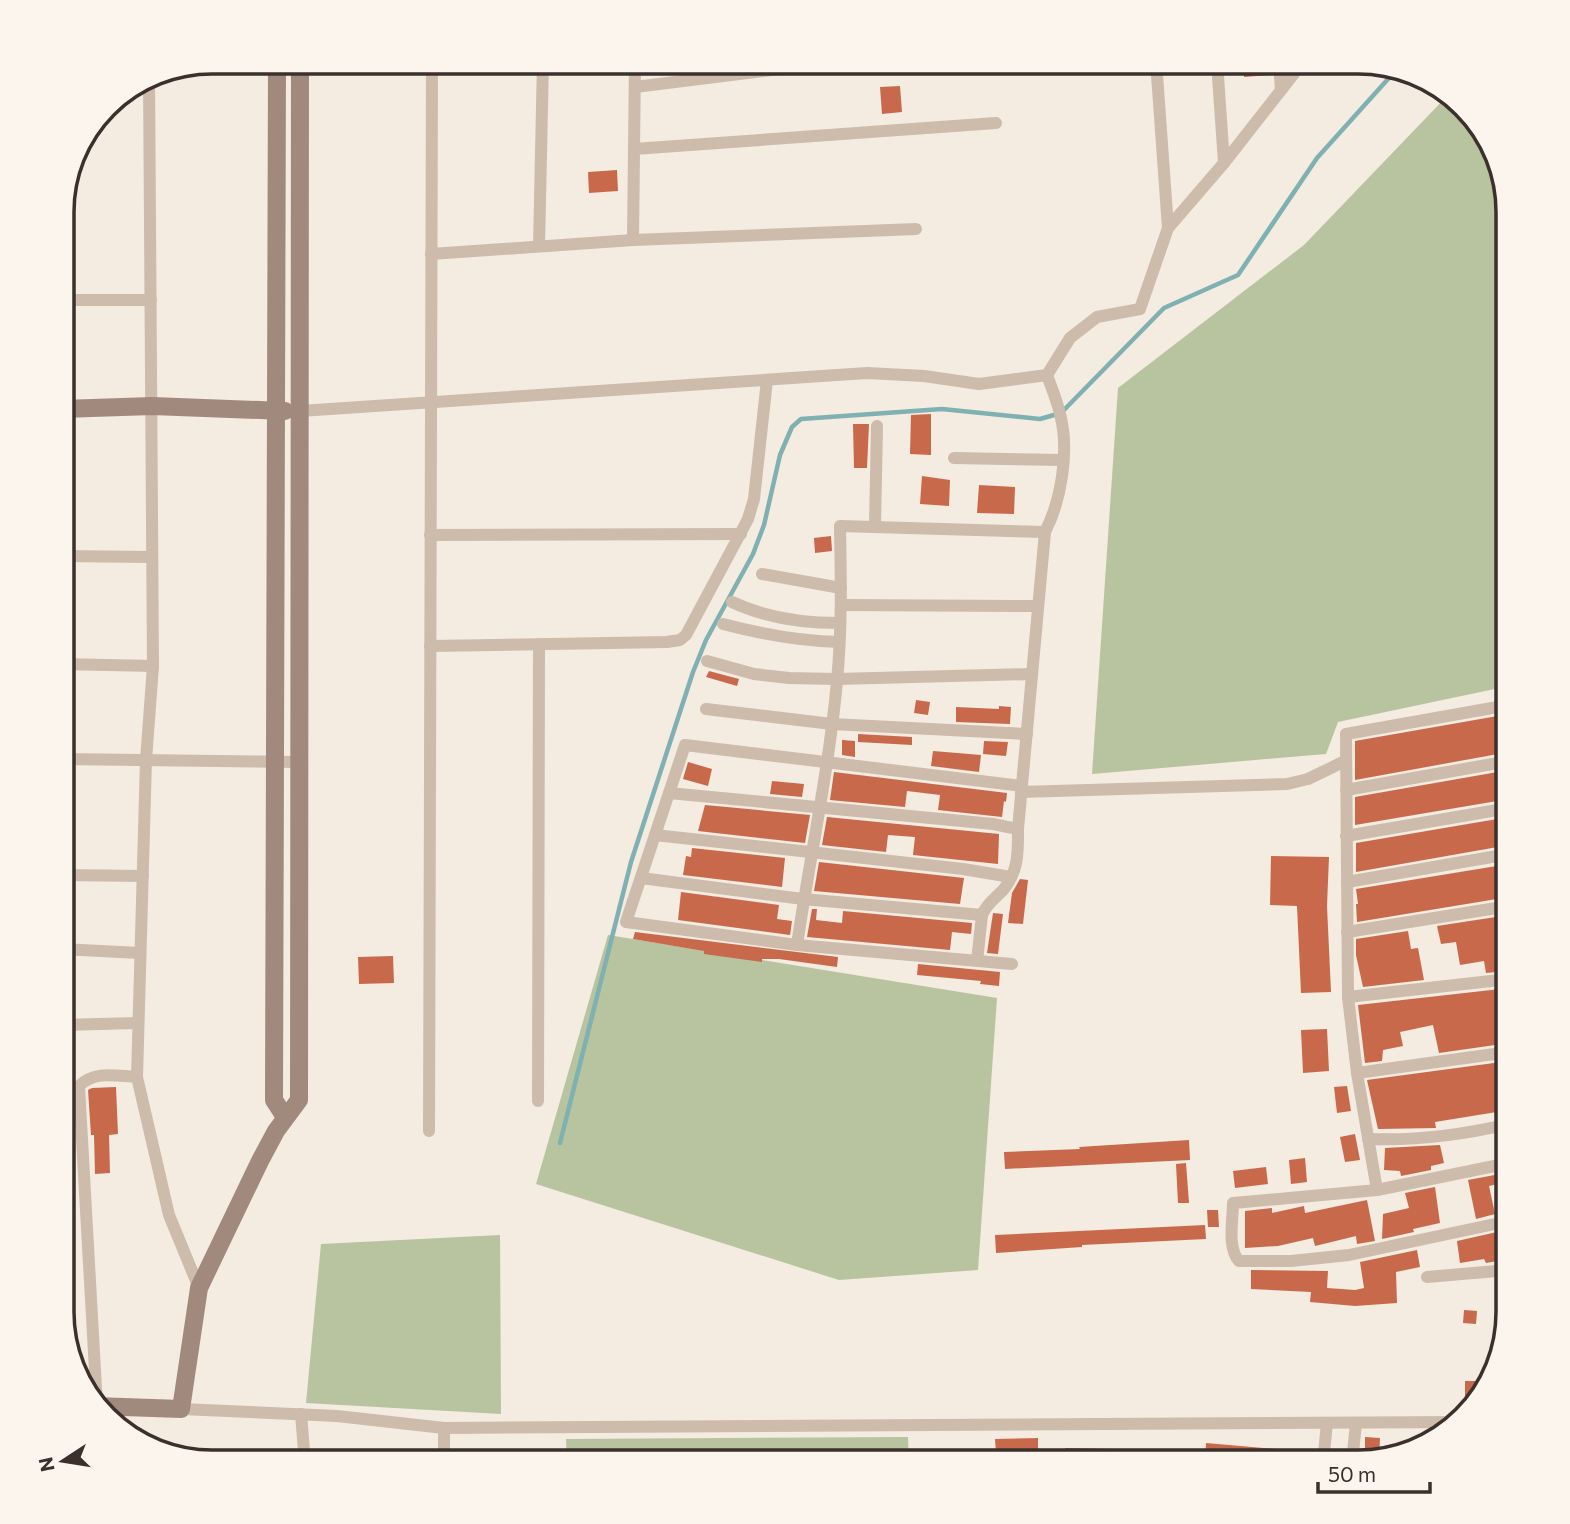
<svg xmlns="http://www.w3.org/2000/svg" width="1570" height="1524" viewBox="0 0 1570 1524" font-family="Commissioner,sans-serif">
  <rect width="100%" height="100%" fill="#f4ebe1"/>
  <g fill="#b8c4a0">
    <path d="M1448 95 1471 112 1497 154 1509 211V686L1338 722 1326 754 1092 774 1118 388 1304 245Z"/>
    <path d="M608 935 997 998 978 1270 839 1280 536 1184Z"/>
    <path d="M500 1235 501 1414 306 1403 321 1244Z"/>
    <path d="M908 1437 909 1463H567L566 1439Z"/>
  </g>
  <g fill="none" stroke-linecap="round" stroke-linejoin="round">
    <path stroke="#7fb0b2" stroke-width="4.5" d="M560 1143 631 862 693 672 706 640 753 554 764 525 780 455 792 427 801 419 942 409 1040 419 1061 413 1164 308 1238 275 1317 158 1397 69"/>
  </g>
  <g fill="#c8694b">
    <path d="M1174 61 1191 62 1193 72 1176 75Z"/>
    <path d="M1243 62H1269L1270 75 1244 77Z"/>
    <path d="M900 86 902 112 882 114 880 87Z"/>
    <path d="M617 170 618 191 589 193 588 172Z"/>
    <path d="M931 414V455L910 454 911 415Z"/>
    <path d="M853 424H869L867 468H854Z"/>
    <path d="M922 476 950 480 949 506 920 504Z"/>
    <path d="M979 485 1015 487 1014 514 977 513Z"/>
    <path d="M831 536 832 551 815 553 814 538Z"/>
    <path d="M709 671 739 679 737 686 706 677Z"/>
    <path d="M916 700 930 702 928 715 914 713Z"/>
    <path d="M999 706 1011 707 1010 724 956 722V707L999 709Z"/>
    <path d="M1509 714V752L1355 780V741Z"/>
    <path d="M858 734 912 737V745L858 742Z"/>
    <path d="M842 740 855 741V757L842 755Z"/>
    <path d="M984 741 1008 742 1006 756 983 754Z"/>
    <path d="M933 751 981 755 979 772 931 766Z"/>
    <path d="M688 762 712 769 708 786 683 779Z"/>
    <path d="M1509 770V799L1355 825V797Z"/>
    <path d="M834 772 1007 793 1006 802 1004 801 1002 817 938 810 940 795 907 791 905 807 830 800Z"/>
    <path d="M772 781 804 784 802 797 770 794Z"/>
    <path d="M705 805 810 815 805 843 698 831Z"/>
    <path d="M827 817 999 834 998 864 913 855 915 837 888 835 886 852 822 845Z"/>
    <path d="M1509 817V845L1356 872V843Z"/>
    <path d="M692 848 785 858 782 887 683 875 686 856 691 857Z"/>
    <path d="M1271 856 1329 857 1327 906 1331 992 1301 993 1297 906 1270 905Z"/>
    <path d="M819 862 964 878 960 904 814 891Z"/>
    <path d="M1509 864V897L1357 922 1356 904H1358L1356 889Z"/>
    <path d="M1020 879 1028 880 1023 924 1008 923 1012 893Z"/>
    <path d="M681 892 779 905 777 919 792 921 790 935 678 920Z"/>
    <path d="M812 909H817L816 920 842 923 843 911 972 923 971 934 952 932 950 950 807 937Z"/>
    <path d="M993 913 1003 914 998 954 987 953Z"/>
    <path d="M1509 915V940L1500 941 1506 971 1486 973 1484 961 1460 965 1456 942 1441 944 1437 926Z"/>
    <path d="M1408 931 1411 949 1418 948 1424 980 1363 987 1356 955V939Z"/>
    <path d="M635 932 838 957 837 967 779 959H762V962L704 954V951L633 939Z"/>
    <path d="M393 956 394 983 359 984 358 957Z"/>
    <path d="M918 964 1000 972 999 986 980 984 981 981 917 975Z"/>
    <path d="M1509 988V1043L1439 1053 1433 1025 1400 1032 1403 1046 1383 1050 1382 1061 1365 1063 1358 1005Z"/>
    <path d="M1327 1029 1329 1071 1303 1073 1301 1030Z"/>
    <path d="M1509 1061V1110L1435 1122 1436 1128 1378 1129 1367 1080Z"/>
    <path d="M1347 1086 1351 1111 1337 1113 1334 1087Z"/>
    <path d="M116 1087 118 1134 109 1135 110 1173 95 1174 94 1135H91L88 1090 92 1088Z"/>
    <path d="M1355 1134 1360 1160 1345 1162 1340 1137Z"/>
    <path d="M1189 1140 1190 1160 1005 1169 1004 1152 1080 1149 1079 1147Z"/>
    <path d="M1440 1145 1444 1163 1431 1166V1170L1401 1176 1400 1171 1384 1170 1385 1148Z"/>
    <path d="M1305 1158 1307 1182 1291 1184 1289 1160Z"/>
    <path d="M1186 1163 1189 1203H1178L1176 1164Z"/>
    <path d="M1266 1167 1268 1184 1235 1188 1233 1171Z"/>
    <path d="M1500 1174 1502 1183 1489 1186 1495 1214 1476 1219 1468 1180Z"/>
    <path d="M1435 1187 1440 1223 1413 1229 1414 1232 1382 1239 1383 1214 1409 1208 1405 1193Z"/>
    <path d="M1367 1200 1375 1241 1357 1244 1356 1236 1315 1246 1313 1238 1278 1246 1245 1248V1211L1272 1208V1213L1304 1206 1305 1213Z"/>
    <path d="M1207 1210H1218L1219 1227H1208Z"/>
    <path d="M1205 1225 1206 1239 1082 1245V1247L996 1253 995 1235Z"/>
    <path d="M1497 1232 1503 1260 1486 1263 1484 1259 1460 1263 1457 1241Z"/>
    <path d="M1417 1250 1420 1267 1396 1272 1397 1303 1355 1306 1310 1302 1311 1292 1251 1289V1270L1328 1271 1327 1288 1355 1290 1364 1288 1360 1262Z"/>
    <path d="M1464 1310 1477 1311 1476 1324 1463 1323Z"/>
    <path d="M1465 1381H1477L1476 1400 1474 1403H1465Z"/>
    <path d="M1365 1437 1380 1438 1379 1459 1365 1462Z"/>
    <path d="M1038 1438V1452L996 1453 995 1439Z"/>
    <path d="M1206 1443 1311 1452 1310 1463H1205Z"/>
    <path d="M1065 1448 1116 1449V1463H1065Z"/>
  </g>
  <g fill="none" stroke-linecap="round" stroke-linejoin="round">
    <g stroke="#cdbbac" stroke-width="12">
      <path d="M1085 61V68"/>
      <path d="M1156 61 1168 228"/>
      <path d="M1217 62 1224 163"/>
      <path d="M1279 62 1281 90"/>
      <path d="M149 76 153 666 146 760 137 1077 169 1215 199 1288"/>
      <path d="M635 87 843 61"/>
      <path d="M634 149 996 123"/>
      <path d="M633 240 635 61"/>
      <path d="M539 246 543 61"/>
      <path d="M431 254 633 240 916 229"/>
      <path d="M62 300H151"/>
      <path d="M300 411 867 373 924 376 979 384 1047 375 1070 338 1097 317 1140 309 1168 228 1224 163 1303 62"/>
      <path d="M954 458 1063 460"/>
      <path d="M875 526 877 426"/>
      <path d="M430 535 741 534"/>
      <path d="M61 556 152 557"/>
      <path d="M762 574 841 588"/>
      <path d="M732 602C766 618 802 623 840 623"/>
      <path d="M841 605 1038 606"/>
      <path d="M723 624C761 634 800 641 839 642"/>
      <path d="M430 646 667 642 680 640 686 635 748 519 754 499 767 380"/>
      <path d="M707 661 754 674 789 678 837 679 1032 674"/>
      <path d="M61 664 153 666"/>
      <path d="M706 709 832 724 1027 734"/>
      <path d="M61 759 300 762"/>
      <path d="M1346 790 1509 761"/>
      <path d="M1021 792 1287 784 1308 779 1345 761"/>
      <path d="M669 793 993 824 1018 829"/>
      <path d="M655 835 963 869 1011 877"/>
      <path d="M1346 836 1509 808"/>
      <path d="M61 875 143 876"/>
      <path d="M641 878 803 899 982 915"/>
      <path d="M1347 882 1509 854"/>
      <path d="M1347 932 1509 906"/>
      <path d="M797 945C810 857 829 769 837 681 842 629 841 577 840 526L1045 532"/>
      <path d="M61 949 140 953"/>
      <path d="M977 961 982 915C987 903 996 898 1004 889 1019 870 1018 851 1018 829L1045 532C1061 501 1069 453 1061 418 1058 403 1052 389 1047 375"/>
      <path d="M1012 964 797 945 626 922 685 745 1022 786"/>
      <path d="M1348 997 1509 979"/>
      <path d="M61 1025 138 1023"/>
      <path d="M1357 1073 1509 1052"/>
      <path d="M538 1101 539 644"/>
      <path d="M429 1131 432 61"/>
      <path d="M1368 1139C1416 1141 1462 1135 1509 1124"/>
      <path d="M1509 1163 1377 1190 1233 1203C1233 1220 1227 1248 1239 1261H1291L1349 1255 1509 1221"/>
      <path d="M1377 1190 1357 1073 1348 997 1346 734 1509 705"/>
      <path d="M1427 1277 1509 1270"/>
      <path d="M97 1406 79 1086C95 1070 116 1076 137 1077"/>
      <path d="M181 1409 337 1416 444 1428 1460 1422"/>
      <path d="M301 1414 305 1463"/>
      <path d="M444 1428V1463"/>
      <path d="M1323 1463 1327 1423"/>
      <path d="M1352 1463 1356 1423"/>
    </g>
    <g stroke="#a18a7d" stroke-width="18">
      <path d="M277 61 274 1100 285 1117"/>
      <path d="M62 409 152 406 285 411"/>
      <path d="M95 1406 181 1409 199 1288 260 1161 276 1131 299 1100 300 61"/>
    </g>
  </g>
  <path d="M0 0H1570V1524H0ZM212 74H1358A138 138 0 0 1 1496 212V1312A138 138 0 0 1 1358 1450H212A138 138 0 0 1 74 1312V212A138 138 0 0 1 212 74Z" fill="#fbf5ee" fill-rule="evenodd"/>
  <path fill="none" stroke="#3b302b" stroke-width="3.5" d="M212 74H1358A138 138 0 0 1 1496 212V1312A138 138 0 0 1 1358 1450H212A138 138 0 0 1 74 1312V212A138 138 0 0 1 212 74Z"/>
  <g transform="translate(63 1461) rotate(258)" stroke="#fbf5ee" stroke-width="5" paint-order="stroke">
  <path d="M0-5L12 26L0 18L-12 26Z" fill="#3b302b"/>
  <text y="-10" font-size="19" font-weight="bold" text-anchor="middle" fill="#3b302b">N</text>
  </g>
  <path d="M1318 1482v10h112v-10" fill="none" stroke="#3b302b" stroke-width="3.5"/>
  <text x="1328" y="1482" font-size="21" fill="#3b302b" stroke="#fbf5ee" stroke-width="5" paint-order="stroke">50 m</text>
</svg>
